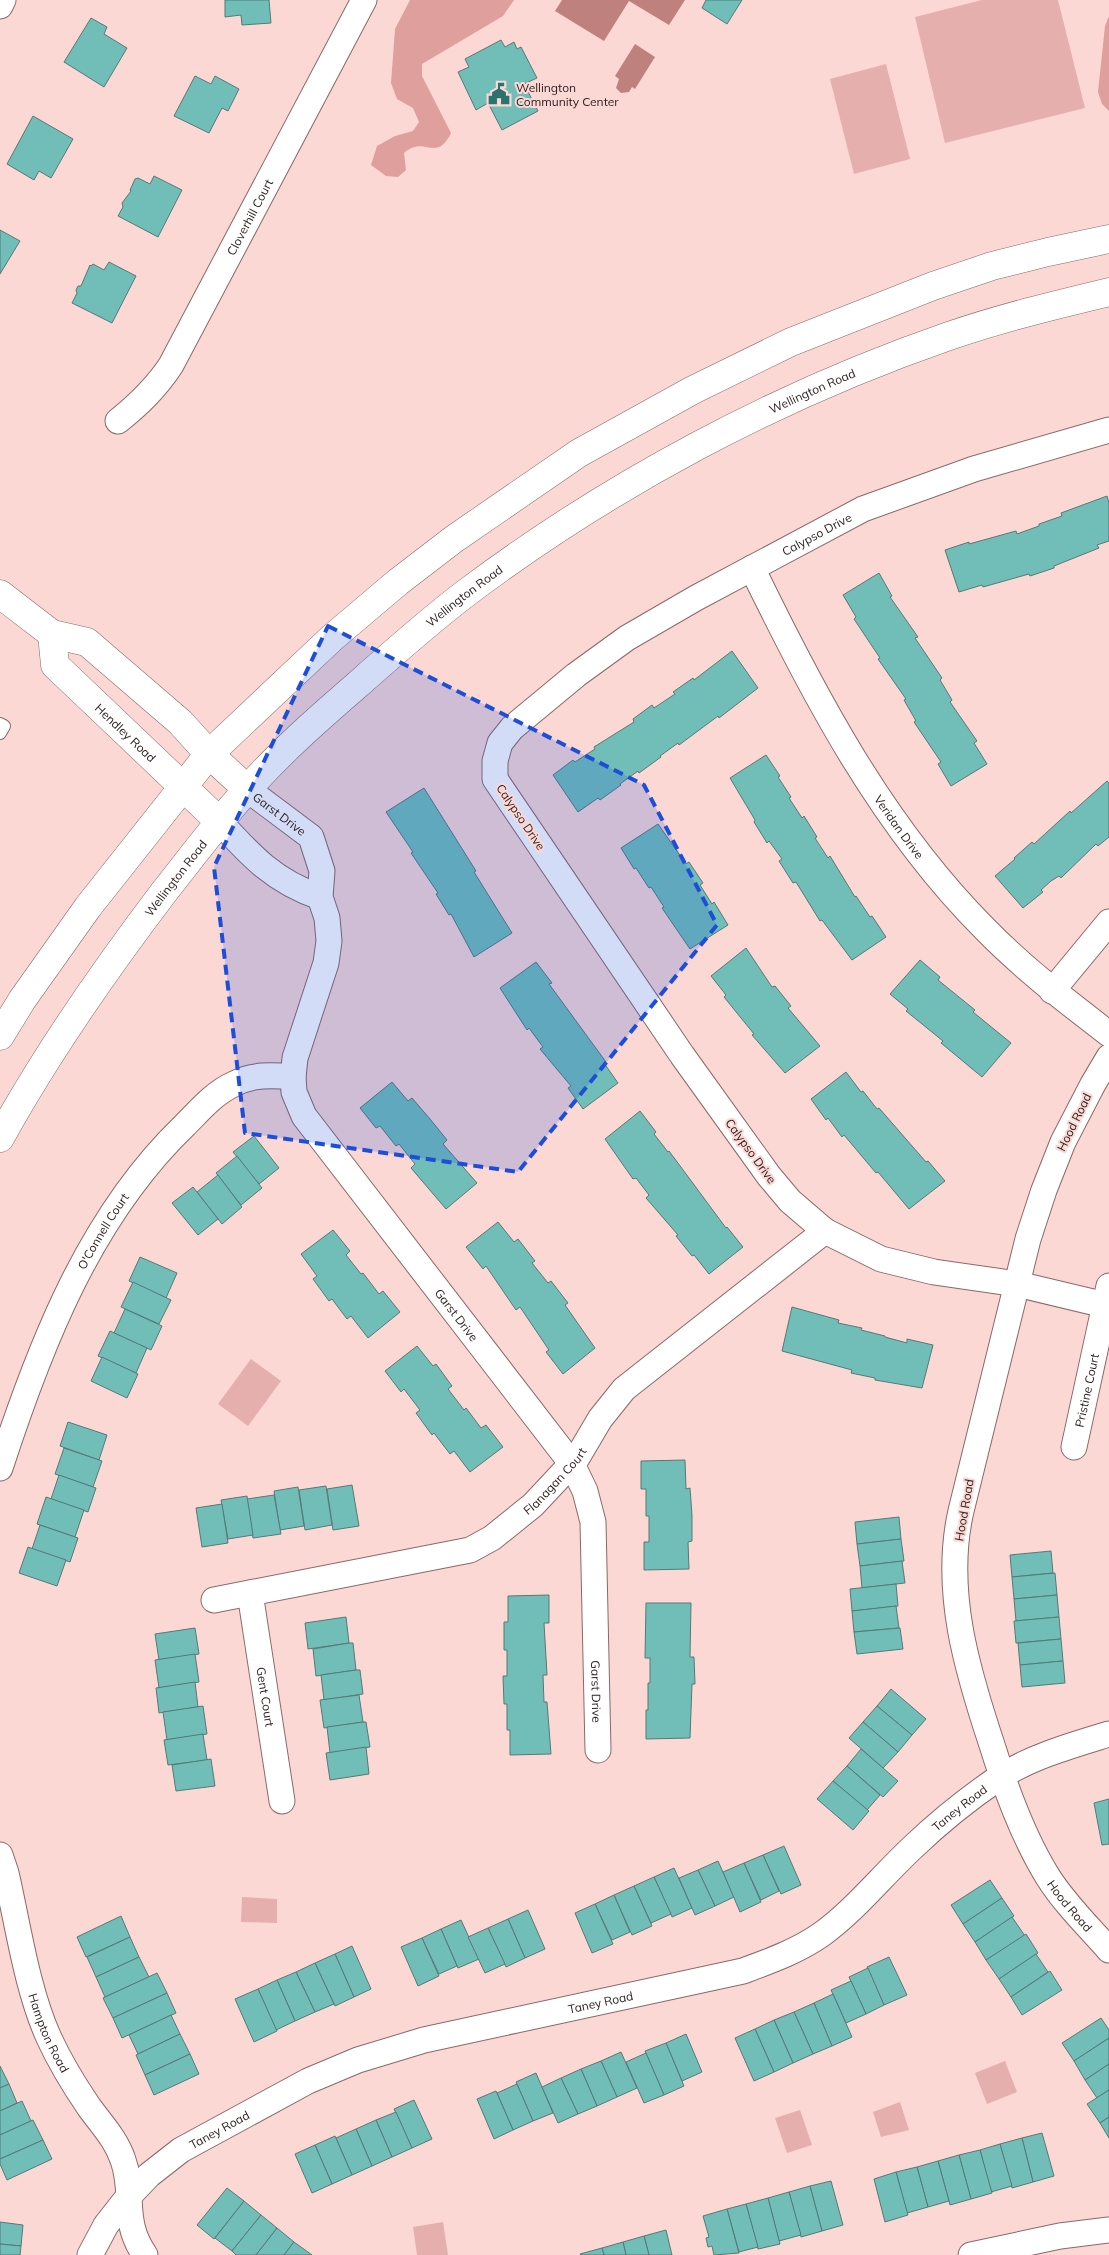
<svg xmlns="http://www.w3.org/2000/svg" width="1109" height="2255" viewBox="0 0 1109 2255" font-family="Mulish,sans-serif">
  <rect width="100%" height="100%" fill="#fcd8d5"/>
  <g fill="#e4afac">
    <path d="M982 0H1058L1085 108 945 143 915 17Z"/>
    <path d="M886 64 910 159 854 174 830 79Z"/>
    <path d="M251 1359 281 1381 248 1426 218 1404Z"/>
    <path d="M242 1897 277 1899V1923L241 1922Z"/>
    <path d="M1005 2061 1017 2092 987 2104 975 2073Z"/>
    <path d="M900 2102 909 2130 881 2137 873 2112Z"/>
    <path d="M800 2110 812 2145 787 2153 775 2118Z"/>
    <path d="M443 2222 448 2255H417L413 2227Z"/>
  </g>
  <g fill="#df9f9c">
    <path d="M410 0H514L503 16 422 64V76L451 133C436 164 425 134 404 153L406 170 398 177 386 176 371 165 377 146 395 136 413 131 419 122 413 108 397 99 391 83 395 29Z"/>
    <path d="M1109 16V111L1102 104 1098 92 1105 26Z"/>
  </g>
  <g fill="#bf817e">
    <path d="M562 0H685L669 25 629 1 604 41 555 11Z"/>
    <path d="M635 44 655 57 635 89 632 87 629 92 621 93 616 88 619 79 615 76Z"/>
  </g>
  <g fill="#71beb8" stroke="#557976">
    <path d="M225 0H269L271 23 242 25 241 15 225 17Z"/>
    <path d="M706 0H742L727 24 702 8Z"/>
    <path d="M91 18 107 27 104 34 127 48 104 87 64 62Z"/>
    <path d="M501 40 505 47 514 42 517 49 521 47 537 78 524 84 538 111 502 130 488 103 476 110 458 72 469 67 465 59Z"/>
    <path d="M195 76 211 84 215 76 239 89 228 111 222 108 209 133 174 116Z"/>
    <path d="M33 116 73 139 51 178 39 171 34 180 7 164Z"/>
    <path d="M154 176 182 190 158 237 118 216 123 207 122 203 131 191 130 190 135 179 138 178 150 184Z"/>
    <path d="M0 230 20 241 0 274Z"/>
    <path d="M109 262 136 276 112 323 72 303 77 293 76 290 78 286H81L90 265 91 266 93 264 104 270Z"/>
    <path d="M1107 496 1109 503V541L1097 545 1099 548 1054 566V568L1030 576 1029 574 983 587 982 585 959 592 945 550 969 542V544L1016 531 1017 534 1039 526V524L1062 516 1061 513Z"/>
    <path d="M879 573 892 596 890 597 918 637 915 638 942 678 940 680 952 700 950 702 977 741 974 743 987 764 951 786 938 764 941 762 914 722 916 721 904 700 906 699 878 659 880 658 854 619 856 617 843 595Z"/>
    <path d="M732 651 758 688 719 718 718 716 679 745 678 743 660 756 661 757 639 773 638 771 620 784 621 785 600 800 598 798 578 812 553 775 573 760 575 762 595 749 594 747 634 722 633 719 652 705 654 708 675 694 673 692 693 678 694 680Z"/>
    <path d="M766 755 780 776 778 777 791 797 789 798 802 818 804 816 817 837 815 838 828 858 830 856 855 897 856 896 870 917 872 916 886 937 852 960 822 920 820 921 796 882 793 883 779 861 782 859 769 841 767 843 754 822 755 820 730 778Z"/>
    <path d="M1107 781 1109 783V837L1098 846 1096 844 1061 878 1059 876 1051 881 1041 890 1043 892 1023 908 995 876 1015 859 1014 858 1032 842 1034 844 1070 811 1071 813Z"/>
    <path d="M424 788 476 871 474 872 512 933 474 957 451 914 449 915 436 894 438 893 411 853 413 852 386 812Z"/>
    <path d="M658 824 686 864 689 862 703 883 700 885 712 904 714 902 728 925 690 949 662 908 664 907 651 887 649 888 636 868 634 869 621 848Z"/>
    <path d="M746 948 772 987 775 986 791 1006 788 1008 820 1046 785 1073 752 1035 754 1034 724 997 726 995 711 976Z"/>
    <path d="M920 960 940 977 938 980 975 1010 973 1012 1011 1043 982 1077 941 1043 943 1041 906 1011 908 1009 890 994Z"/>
    <path d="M536 962 552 983 549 984 606 1062 604 1063 618 1083 583 1109 568 1088 571 1086 540 1049 543 1047 529 1028 527 1030 500 988Z"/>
    <path d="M846 1072 861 1092 863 1091 877 1109 879 1108 926 1162 928 1161 945 1181 909 1209 878 1172 876 1173 844 1135 842 1137 828 1118 826 1120 811 1099Z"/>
    <path d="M392 1082 408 1101 412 1098 430 1119 447 1140 443 1144 477 1183 446 1209 411 1168 415 1164 399 1144 396 1146 380 1126 376 1128 360 1108Z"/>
    <path d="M640 1111 656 1132 654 1134 668 1152 669 1151 726 1228 727 1227 743 1247 709 1274 694 1255 692 1256 676 1236 678 1235 646 1198 649 1195 636 1178 633 1179 605 1139Z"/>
    <path d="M254 1136 279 1168 259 1184 233 1152Z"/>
    <path d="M237 1156 262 1188 241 1205 216 1173Z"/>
    <path d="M218 1175 242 1207 222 1224 197 1192Z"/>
    <path d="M193 1187 218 1219 198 1235 172 1203Z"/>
    <path d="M498 1222 514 1242 518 1239 535 1261 532 1263 548 1283 551 1281 568 1303 565 1305 595 1348 563 1374 546 1352 549 1350 520 1307 516 1310 486 1266 483 1269 466 1247Z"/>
    <path d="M333 1230 350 1251 346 1255 361 1274 363 1273 379 1294 383 1291 400 1312 368 1338 351 1316 347 1319 332 1299 329 1301 313 1279 317 1276 301 1254Z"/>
    <path d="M140 1257 177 1273 166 1298 129 1281Z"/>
    <path d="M133 1282 171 1300 159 1324 121 1307Z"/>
    <path d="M792 1307 839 1320 838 1323 862 1328 861 1330 885 1336V1337L907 1343V1339L933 1345 922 1388 875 1380V1378L851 1373 852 1370 782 1351Z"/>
    <path d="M125 1309 162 1326 151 1350 114 1333Z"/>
    <path d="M110 1331 147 1348 136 1373 98 1356Z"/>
    <path d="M417 1346 433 1366 436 1364 452 1386 448 1389 464 1410 466 1408 481 1428 486 1425 503 1447 470 1472 454 1451 450 1454 434 1433 432 1435 416 1413 420 1410 404 1389 401 1392 385 1371Z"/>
    <path d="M102 1357 138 1374 127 1398 91 1381Z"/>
    <path d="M68 1422 107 1435 99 1460 60 1446Z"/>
    <path d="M64 1448 102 1461 93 1487 55 1474Z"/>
    <path d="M685 1460 686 1489 690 1488 692 1515V1541L688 1542 689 1569 644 1570V1542H649V1516H646V1489H641V1461Z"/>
    <path d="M59 1475 96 1488 88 1512 51 1499Z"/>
    <path d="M352 1485 359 1526 333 1530 327 1489Z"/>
    <path d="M326 1486 332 1525 305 1530 299 1490Z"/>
    <path d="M298 1487 304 1526 280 1530 274 1491Z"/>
    <path d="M274 1495 281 1534 253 1538 247 1499Z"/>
    <path d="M247 1496 253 1535 228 1539 221 1500Z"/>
    <path d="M46 1497 84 1510 75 1537 37 1524Z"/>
    <path d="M222 1504 228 1543 202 1547 196 1508Z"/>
    <path d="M899 1517 901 1539 857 1544 855 1522Z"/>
    <path d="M40 1525 78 1538 70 1562 32 1549Z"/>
    <path d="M901 1539 904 1561 860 1566 857 1544Z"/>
    <path d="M28 1547 66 1560 57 1586 19 1573Z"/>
    <path d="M1051 1551 1053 1573 1012 1577 1010 1555Z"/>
    <path d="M902 1561 905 1583 862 1588 860 1566Z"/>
    <path d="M1055 1573 1057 1595 1014 1599 1012 1577Z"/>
    <path d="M896 1584 898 1606 852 1611 850 1589Z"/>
    <path d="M549 1595V1623H544L547 1675H543L544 1702H547L551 1754 510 1755V1730H507V1704H504L503 1676H507V1650H504V1622H508V1596Z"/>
    <path d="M1057 1595 1059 1617 1016 1621 1014 1599Z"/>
    <path d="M646 1603H691L690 1657H694L695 1684H692L690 1738 646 1739V1710H648V1683H650V1658H645Z"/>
    <path d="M896 1606 899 1628 854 1632 852 1611Z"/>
    <path d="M346 1617 349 1643 308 1649 305 1623Z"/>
    <path d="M1059 1617 1061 1639 1016 1643 1014 1621Z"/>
    <path d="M195 1628 199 1654 159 1660 155 1634Z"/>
    <path d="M900 1628 903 1649 857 1654 854 1632Z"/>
    <path d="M1061 1639 1063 1661 1020 1665 1018 1643Z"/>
    <path d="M349 1643H353L356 1670 316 1676 313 1649Z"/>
    <path d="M195 1654 199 1682 159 1688 155 1660Z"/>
    <path d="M1063 1661 1065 1683 1022 1687 1020 1665Z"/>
    <path d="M356 1670H360L363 1694 324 1700 321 1675Z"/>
    <path d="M195 1682 198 1707 159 1713 156 1688Z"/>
    <path d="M891 1689 926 1719 912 1735 877 1706Z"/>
    <path d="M359 1695 363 1722 324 1728 320 1700Z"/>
    <path d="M203 1706 207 1734 167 1740 163 1712Z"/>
    <path d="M877 1706 912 1735 898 1752 863 1722Z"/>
    <path d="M363 1722H366L370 1747 330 1753 327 1727Z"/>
    <path d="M863 1722 898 1752 883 1768 849 1738Z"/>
    <path d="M203 1734 207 1760 168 1765 164 1740Z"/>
    <path d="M366 1747 369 1774 330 1780 326 1753Z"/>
    <path d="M861 1749 898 1781 883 1797 847 1766Z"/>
    <path d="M211 1759 215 1786 176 1791 172 1765Z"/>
    <path d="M847 1766 880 1795 867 1810 833 1781Z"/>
    <path d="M833 1781 869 1811 853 1830 817 1799Z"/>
    <path d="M1109 1799V1844L1102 1845 1094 1803Z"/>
    <path d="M784 1846 801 1885 781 1894 763 1855Z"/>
    <path d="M763 1855 779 1891 761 1900 744 1863Z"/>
    <path d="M718 1861 734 1897 715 1906 698 1870Z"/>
    <path d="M744 1863 761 1902 740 1912 723 1872Z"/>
    <path d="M674 1868 692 1908 672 1917 654 1877Z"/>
    <path d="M698 1870 715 1906 695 1915 679 1878Z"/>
    <path d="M654 1877 671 1914 651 1923 634 1886Z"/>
    <path d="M990 1880 1002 1898 963 1924 951 1905Z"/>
    <path d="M634 1886 652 1926 632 1935 614 1895Z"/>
    <path d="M614 1895 630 1932 612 1940 595 1904Z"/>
    <path d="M1002 1898 1014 1916 975 1942 963 1924Z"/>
    <path d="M595 1904 613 1944 592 1953 575 1913Z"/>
    <path d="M528 1910 545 1949 525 1958 508 1919Z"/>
    <path d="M121 1916 130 1937 86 1957 77 1937Z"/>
    <path d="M1012 1917 1025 1936 986 1960 975 1942Z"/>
    <path d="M508 1919 525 1958 506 1967 488 1928Z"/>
    <path d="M461 1920 479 1959 458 1968 441 1929Z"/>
    <path d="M488 1928 505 1964 485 1973 468 1937Z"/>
    <path d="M441 1929 457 1966 439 1974 422 1938Z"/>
    <path d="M1026 1934 1038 1953 999 1979 986 1960Z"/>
    <path d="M130 1937 139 1957 96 1977 87 1957Z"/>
    <path d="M422 1938 439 1976 418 1986 401 1947Z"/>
    <path d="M352 1946 371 1989 354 1997 335 1954Z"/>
    <path d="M335 1954 354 1997 335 2006 315 1963Z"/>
    <path d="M1036 1954 1048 1972 1011 1997 999 1979Z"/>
    <path d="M139 1957 149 1977 105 1997 96 1977Z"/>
    <path d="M889 1957 907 1995 884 2005 867 1967Z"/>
    <path d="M315 1963 334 2004 315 2012 296 1972Z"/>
    <path d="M868 1968 884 2005 866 2014 849 1977Z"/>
    <path d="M1050 1971 1062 1990 1022 2015 1011 1997Z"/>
    <path d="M296 1972 315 2012 295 2021 277 1980Z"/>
    <path d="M157 1973 167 1993 113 2018 103 1998Z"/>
    <path d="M277 1980 295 2021 276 2030 258 1989Z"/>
    <path d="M851 1981 866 2014 846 2023 831 1990Z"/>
    <path d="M258 1989 277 2031 254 2042 235 1999Z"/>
    <path d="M167 1993 176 2013 122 2038 113 2018Z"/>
    <path d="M833 1994 852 2037 832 2046 814 2003Z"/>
    <path d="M814 2003 832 2046 813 2054 794 2012Z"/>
    <path d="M794 2012 813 2054 793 2063 774 2020Z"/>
    <path d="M171 2015 180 2034 138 2054 129 2035Z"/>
    <path d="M1101 2018 1109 2030V2038L1074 2061 1062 2043Z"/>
    <path d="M774 2020 793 2063 774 2072 755 2029Z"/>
    <path d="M755 2029 774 2072 754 2081 735 2038Z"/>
    <path d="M180 2034 190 2054 145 2075 136 2055Z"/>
    <path d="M686 2034 702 2072 682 2081 666 2043Z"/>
    <path d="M1109 2038V2064L1085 2080 1074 2061Z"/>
    <path d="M666 2043 684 2086 664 2095 645 2051Z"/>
    <path d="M621 2052 637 2088 617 2097 601 2061Z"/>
    <path d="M646 2053 664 2095 644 2103 626 2062Z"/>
    <path d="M190 2054 199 2074 154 2095 145 2075Z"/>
    <path d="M601 2061 617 2097 597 2106 581 2069Z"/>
    <path d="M1109 2064V2090L1097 2098 1085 2080Z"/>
    <path d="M0 2066 9 2084 0 2088Z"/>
    <path d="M581 2069 597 2106 578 2114 561 2078Z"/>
    <path d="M536 2073 553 2113 533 2121 516 2082Z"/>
    <path d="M561 2078 578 2114 558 2123 542 2087Z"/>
    <path d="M9 2084 17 2103 0 2111V2088Z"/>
    <path d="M517 2084 533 2121 513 2130 497 2093Z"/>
    <path d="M1109 2090V2117L1100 2123 1087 2104Z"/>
    <path d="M496 2091 513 2130 494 2139 477 2099Z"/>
    <path d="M414 2100 432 2139 412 2148 394 2109Z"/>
    <path d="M22 2101 31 2121 0 2135V2111Z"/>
    <path d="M396 2112 412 2148 392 2157 376 2120Z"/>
    <path d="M1109 2117V2138L1100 2123Z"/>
    <path d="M33 2120 43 2140 0 2159V2135Z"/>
    <path d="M376 2120 392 2157 372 2166 356 2129Z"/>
    <path d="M356 2129 372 2166 352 2175 336 2138Z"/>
    <path d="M1042 2133 1054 2176 1033 2182 1022 2138Z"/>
    <path d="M335 2136 352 2175 332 2184 315 2145Z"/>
    <path d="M1022 2138 1033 2182 1012 2188 1000 2144Z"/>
    <path d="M43 2140 52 2159 7 2180 0 2164V2159Z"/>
    <path d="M1000 2144 1012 2186 991 2192 980 2150Z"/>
    <path d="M315 2145 332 2184 312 2193 295 2154Z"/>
    <path d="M980 2150 992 2193 971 2199 959 2155Z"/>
    <path d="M959 2155 971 2199 950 2205 938 2161Z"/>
    <path d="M938 2161 949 2201 928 2207 917 2167Z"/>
    <path d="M917 2167 928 2207 907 2213 896 2172Z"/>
    <path d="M896 2172 908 2215 885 2222 874 2179Z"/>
    <path d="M831 2181 843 2225 822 2231 810 2186Z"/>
    <path d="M810 2186 822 2231 801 2237 789 2192Z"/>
    <path d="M227 2188 244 2201 214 2239 197 2225Z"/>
    <path d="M789 2192 801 2235 779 2241 768 2198Z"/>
    <path d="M768 2198 780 2244 758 2249 746 2204Z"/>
    <path d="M244 2201 261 2215 232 2251 215 2238Z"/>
    <path d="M746 2204 758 2247 739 2252 727 2209Z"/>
    <path d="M727 2209 739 2253 714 2255 712 2246 708 2247 706 2238 709 2237 703 2216Z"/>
    <path d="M261 2215 277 2228 256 2255H236L232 2251Z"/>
    <path d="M0 2222 23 2225 21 2246 0 2244Z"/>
    <path d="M277 2228 294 2242 284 2255H256Z"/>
    <path d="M666 2230 672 2255H649L644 2236Z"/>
    <path d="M644 2236 649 2255H626L623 2242Z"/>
    <path d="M294 2242 312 2255H284Z"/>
    <path d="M623 2242 626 2255H604L602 2248Z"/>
    <path d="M0 2244 21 2246 20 2255H0Z"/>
    <path d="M602 2248 604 2255H581L580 2254Z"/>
  </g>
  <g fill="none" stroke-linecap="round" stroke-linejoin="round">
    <g stroke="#896967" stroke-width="14">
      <path id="lane" d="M0 724 4 726 0 733"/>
    </g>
    <g stroke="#896967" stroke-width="27">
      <g id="street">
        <path d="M0 6 3 0"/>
        <path id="s1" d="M118 421C139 404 156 388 171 365L364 0"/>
        <path id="s2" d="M752 568C814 696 883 827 985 929 1023 968 1066 1001 1109 1034"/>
        <path id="s3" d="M247 789 311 837 322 871 320 897 327 918 329 941 326 963 295 1058 293 1077 294 1092 304 1116 572 1464 585 1491 593 1522 598 1750"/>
        <path d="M220 822C251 856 275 882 320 897"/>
        <path d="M1052 991 1109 922"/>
        <path id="s4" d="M1109 1057 1093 1084 1063 1142 1044 1190 1028 1239 961 1511C943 1590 967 1670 992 1745 1006 1790 1023 1837 1048 1877 1065 1904 1088 1926 1109 1950"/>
        <path id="s5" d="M1105 1305 1017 1284 934 1272 881 1259 825 1231 790 1201 769 1176 682 1055 495 779V761L500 743 512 728 576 675 627 638 696 598 863 509 974 469 1109 430"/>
        <path id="s6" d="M1074 1447 1109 1286"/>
        <path id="s7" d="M0 1468C40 1345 90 1216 185 1125 200 1110 214 1093 234 1084 252 1074 273 1075 293 1077"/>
        <path id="s8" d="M250 1593 282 1801"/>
        <path id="s9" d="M214 1600 470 1550 492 1538 533 1505 577 1458 600 1419 624 1389 825 1231"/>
        <path id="s10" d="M0 1855 6 1873C18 1925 27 1990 49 2038 60 2062 74 2085 89 2107 102 2125 116 2139 123 2160 135 2193 121 2221 145 2255"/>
        <path id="s11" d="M90 2255 106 2225 128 2197 149 2175 181 2150 308 2081 358 2060 424 2040 743 1971C770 1961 798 1951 822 1934 856 1909 881 1877 912 1848 939 1822 969 1798 1000 1777 1033 1756 1073 1745 1109 1734"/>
        <path d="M971 2255 1060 2236 1109 2230"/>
      </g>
    </g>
    <g stroke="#896967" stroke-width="29">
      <g id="secondary">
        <path d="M0 594 52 634 87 642 180 722 209 754 247 789"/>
        <path id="s12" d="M52 634 55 665 220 822"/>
        <path d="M0 1036 22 1000 88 907 209 754 333 637 398 582 454 539 579 453 693 390 791 342 933 286 992 266 1048 252 1109 239"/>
        <path id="s13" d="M0 1138C48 1051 104 971 164 892 191 858 217 823 246 791 279 753 318 719 356 686 392 654 428 622 466 593 611 484 778 395 949 336 1001 318 1055 305 1109 292"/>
      </g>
    </g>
    <use href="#lane" stroke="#fff" stroke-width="12"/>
    <use href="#street" stroke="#fff" stroke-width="25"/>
    <use href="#secondary" stroke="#fff" stroke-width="28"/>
  </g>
  <path fill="#1d4ed8" fill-opacity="0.2" stroke="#1d4ed8" stroke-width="4" stroke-dasharray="10 6" stroke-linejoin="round" d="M328 626 644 785 717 925 518 1172 245 1133 214 867Z"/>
  <defs>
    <g id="civic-bare" transform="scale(1.725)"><path d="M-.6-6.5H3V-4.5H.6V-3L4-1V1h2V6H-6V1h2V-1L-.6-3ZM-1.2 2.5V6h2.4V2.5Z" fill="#2a736e" stroke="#fcd8d5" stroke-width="2.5" paint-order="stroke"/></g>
  </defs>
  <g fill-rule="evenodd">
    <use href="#civic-bare" x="499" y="94"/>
  </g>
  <g text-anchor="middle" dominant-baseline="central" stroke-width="4" stroke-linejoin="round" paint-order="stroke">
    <g font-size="12" fill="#291c1b" stroke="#fcd8d5" text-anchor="start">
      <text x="516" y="87">Wellington<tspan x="516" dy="14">Community Center</tspan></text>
    </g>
    <g font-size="12" fill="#291c1b" stroke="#fcd8d5">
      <text stroke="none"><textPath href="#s1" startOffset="245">Cloverhill Court</textPath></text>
      <text stroke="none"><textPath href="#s13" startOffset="1124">Wellington Road</textPath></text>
      <text stroke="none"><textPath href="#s5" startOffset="1271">Calypso Drive</textPath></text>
      <text stroke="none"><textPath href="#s13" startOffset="719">Wellington Road</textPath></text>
      <text stroke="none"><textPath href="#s12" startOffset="129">Hendley Road</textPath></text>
      <text stroke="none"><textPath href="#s3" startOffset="41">Garst Drive</textPath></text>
      <text transform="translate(521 817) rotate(56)">Calypso Drive</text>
      <text stroke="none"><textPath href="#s2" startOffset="298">Veridan Drive</textPath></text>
      <text stroke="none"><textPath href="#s13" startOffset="314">Wellington Road</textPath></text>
      <text transform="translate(1074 1122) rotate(-64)">Hood Road</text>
      <text transform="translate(751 1151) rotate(54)">Calypso Drive</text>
      <text stroke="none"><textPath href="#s7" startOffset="259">O'Connell Court</textPath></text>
      <text stroke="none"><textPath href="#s3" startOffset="620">Garst Drive</textPath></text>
      <text stroke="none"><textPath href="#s6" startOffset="58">Pristine Court</textPath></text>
      <text stroke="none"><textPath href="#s9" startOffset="371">Flanagan Court</textPath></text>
      <text transform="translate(964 1510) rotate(-80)">Hood Road</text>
      <text stroke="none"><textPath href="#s3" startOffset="1040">Garst Drive</textPath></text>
      <text stroke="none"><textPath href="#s8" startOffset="105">Gent Court</textPath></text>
      <text stroke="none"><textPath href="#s11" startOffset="1009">Taney Road</textPath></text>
      <text stroke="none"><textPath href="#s4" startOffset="899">Hood Road</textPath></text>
      <text stroke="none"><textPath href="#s11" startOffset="589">Taney Road</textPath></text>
      <text stroke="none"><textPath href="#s10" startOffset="185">Hampton Road</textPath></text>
      <text stroke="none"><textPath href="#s11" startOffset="184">Taney Road</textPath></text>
    </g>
  </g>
</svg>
